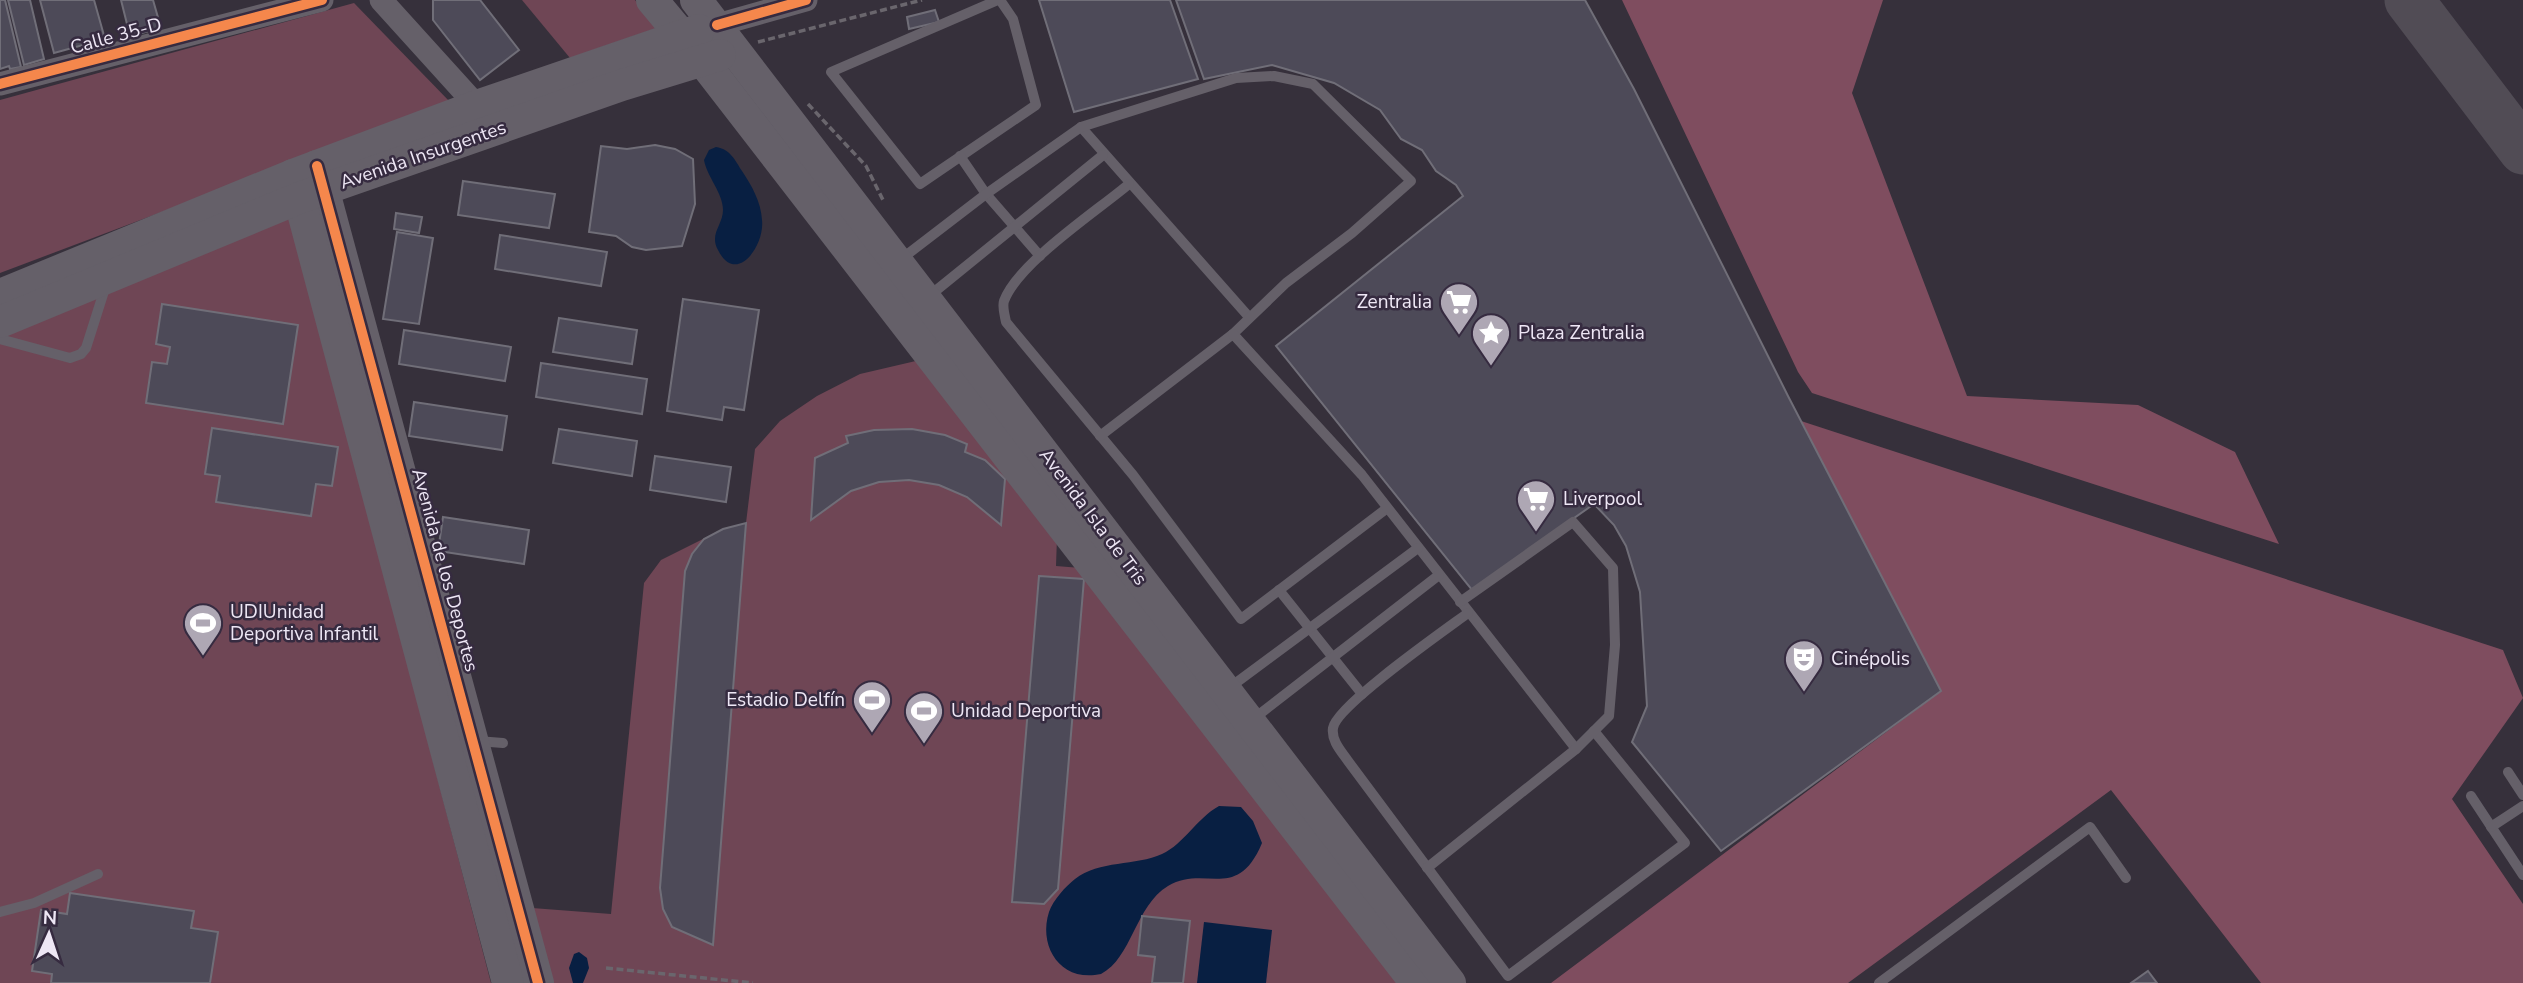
<svg xmlns="http://www.w3.org/2000/svg" width="2523" height="983" viewBox="0 0 2523 983" font-family="'Nunito Sans',sans-serif">
  <rect width="100%" height="100%" fill="#36303b"/>
  <g fill="#6f4655">
    <path d="M522 0H635L657 28 570 58Z"/>
    <path d="M354 3 451 103 0 273V100Z"/>
    <path d="M290 213 491 983H0V331Z"/>
    <path d="M920 360 1057 537 1056 566 1081 568 1404 983H552L532 908 611 914 644 583 661 560 723 529 746 523 755 449 780 421 817 396 860 374Z"/>
  </g>
  <g fill="#7f4d5f">
    <path d="M1622 0H1883L1852 93 1967 396 2138 405 2235 452 2279 544 1812 393 1798 372Z"/>
    <path d="M1801 421 2503 650 2523 698 2452 799 2523 904V983H2261L2111 790 1848 983H1551L1941 691Z"/>
  </g>
  <g fill="#081f42">
    <path d="M716 147C730 149 735 160 742 171 752 186 761 202 762 220 765 246 736 286 718 250 709 234 723 225 723 210 723 193 707 177 704 160L709 150Z"/>
    <path d="M1219 806 1241 807 1253 821 1262 843C1237 903 1205 864 1168 886 1135 906 1132 958 1101 974 1060 983 1038 946 1049 912 1053 900 1066 886 1075 879 1099 860 1136 866 1162 854 1184 844 1197 818 1219 806Z"/>
    <path d="M1204 922 1272 930 1266 983H1197Z"/>
    <path d="M579 952 587 958 589 968 583 983H573L569 968 574 954Z"/>
  </g>
  <g fill="none" stroke-linecap="round" stroke-linejoin="round">
    <path stroke="#514c55" stroke-width="49" d="M2409 0 2523 150"/>
  </g>
  <g fill="#4d4a58" stroke="#706e78" stroke-width="2">
    <path d="M0 0H5L21 67 10 69 9 66 0 69Z"/>
    <path d="M8 0H30L44 59 24 65Z"/>
    <path d="M40 0H94L105 39 54 53Z"/>
    <path d="M121 0H153L161 28 130 36Z"/>
    <path d="M433 0H480L519 50 480 80 433 20Z"/>
    <path d="M1039 0H1170L1198 79 1074 112Z"/>
    <path d="M1176 0H1585L1634 89 1788 396 1941 691 1721 851 1632 742 1647 706 1640 592 1626 546 1614 525 1594 504 1472 590 1276 346 1463 196 1456 185 1436 171 1422 150 1401 139 1380 110 1334 83 1272 65 1204 79Z"/>
    <path d="M935 10 939 22 909 29 907 17Z"/>
    <path d="M655 145 675 149 693 159 695 204 682 246 646 250 632 247 616 236 589 232 601 146 627 149Z"/>
    <path d="M463 181 555 194 549 228 458 215Z"/>
    <path d="M396 213 422 217 419 233 394 229Z"/>
    <path d="M397 232 433 238 419 324 383 319Z"/>
    <path d="M500 235 607 252 601 286 495 269Z"/>
    <path d="M683 299 759 310 744 410 724 407 722 420 667 411Z"/>
    <path d="M162 304 298 325 283 424 146 403 152 362 167 364 170 347 156 344Z"/>
    <path d="M559 318 637 330 632 364 553 352Z"/>
    <path d="M404 330 511 347 505 381 399 364Z"/>
    <path d="M541 363 647 379 642 414 536 397Z"/>
    <path d="M414 402 507 416 502 450 409 436Z"/>
    <path d="M212 428 338 447 332 486 316 484 311 516 216 502 220 476 205 474Z"/>
    <path d="M559 429 637 441 632 476 553 463Z"/>
    <path d="M912 429 945 435 967 444 965 452 985 460 1005 479 1001 525 967 497 939 485 909 480 879 482 851 491 811 520 815 458 848 443 846 436 874 430Z"/>
    <path d="M655 456 731 467 726 502 650 490Z"/>
    <path d="M443 517 529 530 524 564 438 551Z"/>
    <path d="M746 523 713 945 672 927 663 909 660 888 685 571 692 554 704 539 723 529Z"/>
    <path d="M1039 576 1084 579 1058 889 1044 904 1012 902Z"/>
    <path d="M70 893 194 911 191 928 218 932 210 983H51L52 974 32 971 41 910 67 914Z"/>
    <path d="M1142 916 1190 921 1183 983H1152L1155 957 1138 955Z"/>
    <path d="M2148 971 2157 983H2131Z"/>
  </g>
  <g fill="none" stroke-linecap="round" stroke-linejoin="round">
    <g stroke="#6a666d" stroke-width="3.5" stroke-dasharray="7 3.5" stroke-linecap="butt">
      <path d="M758 42 922 0"/>
      <path d="M808 104 866 166 884 202"/>
      <path d="M606 968 753 983"/>
    </g>
    <g stroke="#656069" stroke-width="10">
      <path d="M998 0 831 72 920 184 1036 105 1013 19 1000 0"/>
      <path d="M1081 127 1249 317"/>
      <path d="M960 156 986 194 1040 256"/>
      <path d="M1129 184C1097 211 1018 263 1004 301 1002 307 1005 316 1006 322L1133 475 1241 619 1386 509"/>
      <path d="M900 260 986 194 1081 127 1236 78 1274 76 1313 84 1411 181 1352 233 1286 283 1233 334 1100 436"/>
      <path d="M928 297 1103 155"/>
      <path d="M1233 334 1362 475 1576 749"/>
      <path d="M0 339 70 358 81 354 86 348 106 285"/>
      <path d="M1279 590 1362 694"/>
      <path d="M1468 613C1445 630 1336 706 1333 728 1331 741 1342 752 1348 761L1508 976 1685 843 1594 731"/>
      <path d="M1229 688 1418 548"/>
      <path d="M1252 720 1439 575"/>
      <path d="M477 741 503 743"/>
      <path d="M2508 772 2523 795"/>
      <path d="M2471 796 2523 875"/>
      <path d="M2491 827 2523 806"/>
      <path d="M1427 868 1576 749 1609 716 1615 645 1613 568 1573 522 1460 602"/>
      <path d="M0 912 34 903 98 874"/>
      <path d="M1879 983 2090 827 2126 878"/>
    </g>
    <g stroke="#656069" stroke-width="23">
      <path d="M381 0 477 106"/>
      <path d="M717 25 806 0"/>
      <path d="M0 84 322 0"/>
    </g>
    <g stroke="#656069" stroke-width="32">
      <path d="M652 0 702 60 1416 983"/>
      <path d="M696 0 1450 983"/>
      <path d="M317 166 538 983"/>
      <path d="M293 175 508 983"/>
      <path d="M0 295 293 175 477 106 699 30"/>
      <path d="M0 322 299 198 622 85 720 55"/>
    </g>
    <g stroke="#362b40" stroke-width="15">
      <g id="cycleway">
        <path d="M717 25 806 0"/>
        <path d="M0 84 322 0"/>
        <path d="M317 166 538 983"/>
      </g>
    </g>
    <use href="#cycleway" stroke="#f5874c" stroke-width="10"/>
  </g>
  <defs>
    <g id="supermarket-pin" transform="scale(2.0125)"><path d="M0 17L-7.5 6A9.5 9.5 0 1 1 7.5 6Z" fill="#aea7b4" stroke="#362b40"/><path d="M-6-5.5h2.5l.6 2H6L4.5 2H-2.5L-4.4-4H-6ZM-1.5 3.2a1.3 1.3 0 1 0 .1 0ZM3 3.2a1.3 1.3 0 1 0 .1 0Z" fill="#fff"/></g>
    <g id="sight-pin" transform="scale(2.0125)"><path d="M0 17L-7.5 6A9.5 9.5 0 1 1 7.5 6Z" fill="#aea7b4" stroke="#362b40"/><path d="M0-6L1.8-2.2L6-1.7L2.9 1.2L3.7 5.4L0 3.3L-3.7 5.4L-2.9 1.2L-6-1.7L-1.8-2.2Z" fill="#fff"/></g>
    <g id="stadium-pin" transform="scale(2.0125)"><path d="M0 17L-7.5 6A9.5 9.5 0 1 1 7.5 6Z" fill="#aea7b4" stroke="#362b40"/><path d="M0-5a6.5 5 0 1 0 0 10a6.5 5 0 1 0 0-10ZM-3.5-1.8h7v3.6h-7Z" fill="#fff"/></g>
    <g id="theatre-pin" transform="scale(2.0125)"><path d="M0 17L-7.5 6A9.5 9.5 0 1 1 7.5 6Z" fill="#aea7b4" stroke="#362b40"/><path d="M-5-5.5Q0-4 5-5.5V0Q5 5 0 6Q-5 5-5 0ZM-3.3-2.5H-1v1.5H-3.3ZM1-2.5H3.3v1.5H1ZM-2.8 1Q0 5.5 2.8 1Z" fill="#fff"/></g>
  </defs>
  <g fill-rule="evenodd">
    <use href="#supermarket-pin" x="1459" y="302"/>
    <use href="#sight-pin" x="1491" y="333"/>
    <use href="#supermarket-pin" x="1536" y="499"/>
    <use href="#stadium-pin" x="203" y="623"/>
    <use href="#theatre-pin" x="1804" y="659"/>
    <use href="#stadium-pin" x="872" y="700"/>
    <use href="#stadium-pin" x="924" y="711"/>
  </g>
  <g text-anchor="middle" dominant-baseline="central" stroke-width="5" stroke-linejoin="round" paint-order="stroke">
    <g font-size="19" fill="#eee7f5" stroke="#362b40">
      <text transform="translate(116 36) rotate(-15)">Calle 35-D</text>
      <text transform="translate(423 155) rotate(-19)">Avenida Insurgentes</text>
      <text transform="translate(1093 517) rotate(53)">Avenida Isla de Tris</text>
      <text transform="translate(445 570) rotate(75)">Avenida de los Deportes</text>
    </g>
    <g font-size="19" fill="#eee7f5" stroke="#362b40" text-anchor="start">
      <text x="1432" y="302" text-anchor="end">Zentralia</text>
      <text x="1518" y="333">Plaza Zentralia</text>
      <text x="1563" y="499">Liverpool</text>
      <text x="230" y="612">UDIUnidad<tspan x="230" dy="22">Deportiva Infantil</tspan></text>
      <text x="1831" y="659">Cinépolis</text>
      <text x="845" y="700" text-anchor="end">Estadio Delfín</text>
      <text x="951" y="711">Unidad Deportiva</text>
    </g>
  </g>
  <g transform="translate(49 934) rotate(3)" stroke="#362b40" stroke-width="5" paint-order="stroke">
  <path d="M0-5L12 26L0 18L-12 26Z" fill="#eee7f5"/>
  <text y="-10" font-size="19" font-weight="bold" text-anchor="middle" fill="#eee7f5">N</text>
  </g>
</svg>
